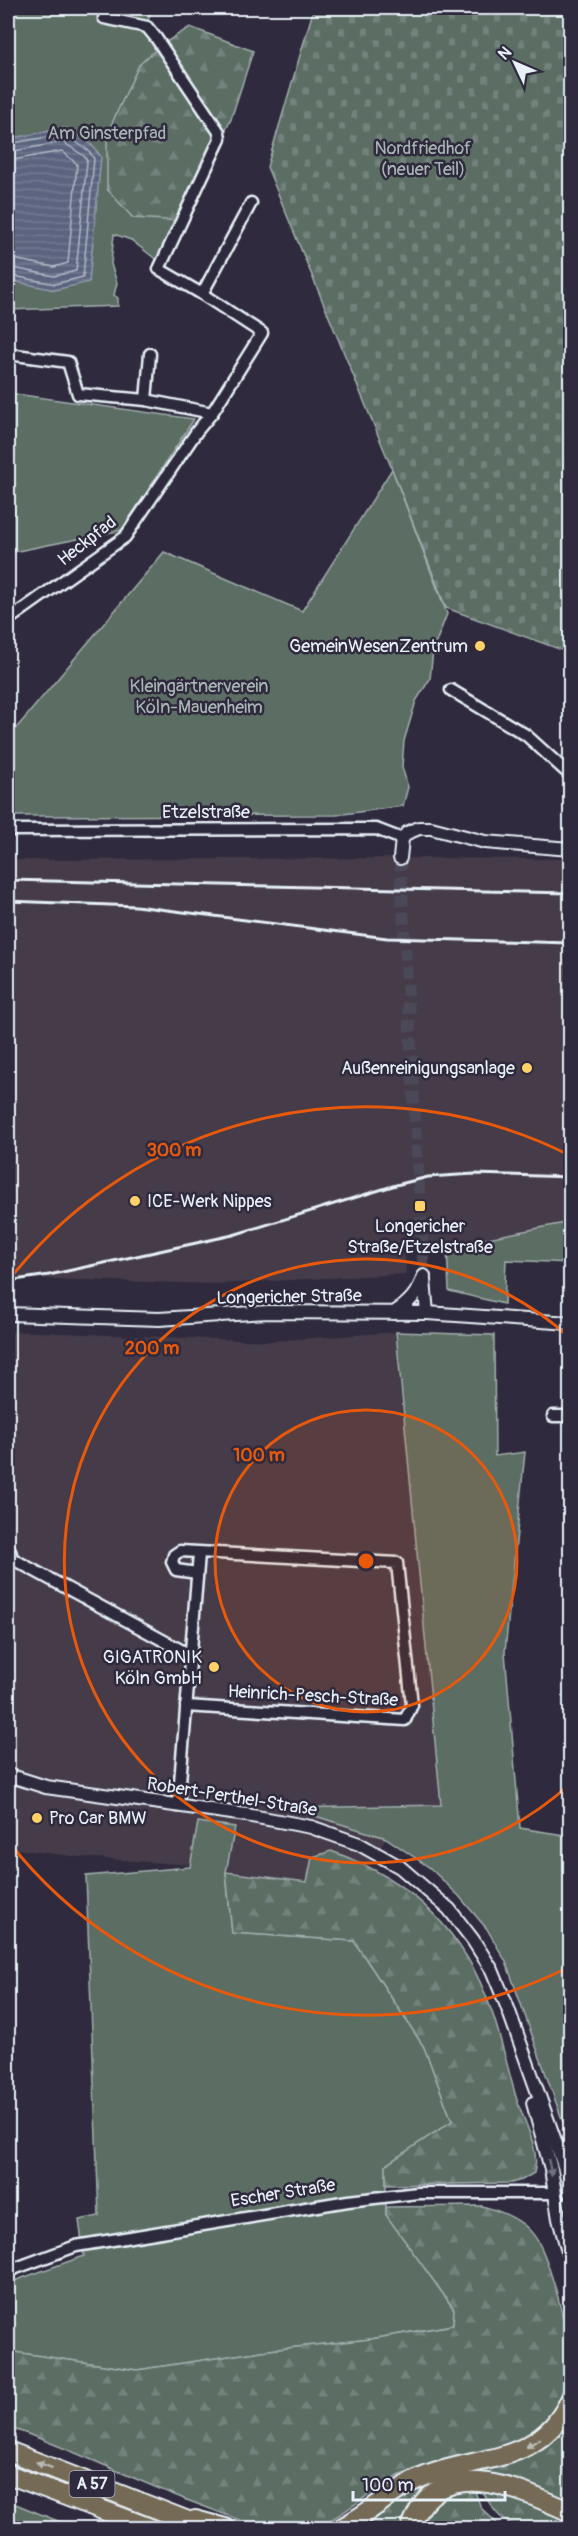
<svg xmlns="http://www.w3.org/2000/svg" width="578" height="2536" viewBox="0 0 578 2536" font-family="Pangolin,sans-serif">
  <defs>
    <pattern id="forest-firs" width="22" height="20" patternUnits="userSpaceOnUse" patternTransform="scale(1.5)"><rect width="22" height="20" fill="#5c6d64"/><path d="M5 1l3.5 6h-7zM16 11l3.5 6h-7z" fill="#73827b"/></pattern>
    <pattern id="cemetery-stones" width="16" height="16" patternUnits="userSpaceOnUse" patternTransform="scale(1.5)"><rect width="16" height="16" fill="#5c6d64"/><path d="M2 7V4a2 2 0 0 1 4 0v3zM10 15v-3a2 2 0 0 1 4 0v3z" fill="#73827b"/></pattern>
    <pattern id="water-rules" width="6" height="5" patternUnits="userSpaceOnUse" patternTransform="scale(1.5)"><rect width="6" height="5" fill="#5b647e"/><path d="M0 2.5h6" fill="none" stroke="#737b91"/></pattern>
  </defs>
  <rect width="100%" height="100%" fill="#2f2a3d"/>
  <filter id="ink" filterUnits="userSpaceOnUse"><feTurbulence type="fractalNoise" baseFrequency=".0167" numOctaves="2"/><feDisplacementMap in="SourceGraphic" scale="12" xChannelSelector="R" yChannelSelector="G"/><feConvolveMatrix kernelMatrix="1 2 1 2 8 2 1 2 1" color-interpolation-filters="sRGB"/></filter>
  <g filter="url(#ink)">
    <g fill="#443b48">
      <path d="M423 858 570 859V1222L405 1253 406 1274 214 1284 8 1278V860Z"/>
      <path d="M8 1331 271 1341 396 1332 441 1805 292 1808 386 1838 369 1865 352 1858 308 1882 226 1872 235 1827 198 1822 191 1865 79 1857 8 1848Z"/>
    </g>
    <g fill="#5c6d64" stroke="#a2afae" stroke-width="1.5">
      <path d="M8 8H152L146 27 231 119 181 221 158 261 131 240 114 234 111 264 117 283 114 295 118 298V306L8 310Z"/>
      <path d="M8 393 194 419 122 530 8 553Z"/>
      <path d="M392 469 447 614 433 650 430 679 416 701 404 741 402 767 408 787 403 806 336 815 8 816V738L164 552 302 611Z"/>
      <path d="M570 1222V1263L506 1260 504 1304 449 1291 447 1246Z"/>
      <path d="M396 1332 494 1335 495 1456 525 1452 505 1652 520 1828 570 1836V2142L506 1962 487 1929 459 1896 430 1868 386 1838 289 1808 441 1805Z"/>
      <path d="M198 1822 235 1827 226 1872 232 1933 354 1941 424 2047 452 2121 386 2165V2214L454 2309 453 2325 371 2339 269 2350 137 2370 8 2351V2283L84 2256 79 2220 99 2216 86 1876 190 1867Z"/>
      <path d="M8 2501 75 2528H8Z"/>
    </g>
    <g fill="url(#forest-firs)" stroke="#a2afae" stroke-width="1.5">
      <path d="M190 27 253 51 231 119 181 221 133 218 107 189V134L139 65 161 45Z"/>
      <path d="M331 1851C411 1879 465 1931 492 2012 502 2040 508 2071 517 2100 524 2122 541 2150 534 2173L522 2180 511 2183 386 2185V2165L452 2121 424 2047 354 1941 232 1933 226 1872 307 1882 312 1857Z"/>
      <path d="M482 2206C535 2221 540 2238 555 2287 571 2340 578 2399 532 2434 524 2439 517 2445 508 2448 488 2453 466 2454 446 2460 432 2464 417 2469 403 2474 374 2486 337 2523 310 2528 272 2536 235 2518 200 2505 136 2481 73 2449 8 2427V2351L137 2370 269 2350 371 2339 453 2325 454 2309 386 2215V2207Z"/>
      <path d="M570 2411V2506L480 2476 481 2467Z"/>
      <path d="M472 2469V2476L456 2478 405 2528H352L403 2493Z"/>
      <path d="M473 2486 481 2508 502 2528H416L437 2499Z"/>
      <path d="M484 2486 570 2518V2528C525 2528 503 2536 482 2489Z"/>
    </g>
    <path fill="url(#cemetery-stones)" stroke="#a2afae" stroke-width="1.5" d="M314 8H570V653L446 608 392 469 267 167Z"/>
    <path fill="url(#water-rules)" stroke="#939caf" stroke-width="1.5" d="M65 128C80 134 92 143 101 157L89 282 55 290 8 280V139Z"/>
    <g fill="none" stroke-linecap="round" stroke-linejoin="round">
      <g stroke="#b0b9c7" stroke-width="1.5">
        <path d="M8 144 64 134 89 151 94 159 83 277 55 284 8 275"/>
        <path d="M8 152 63 142 84 156 87 161 76 271 54 276 8 267"/>
        <path d="M8 161 62 151 77 164 68 263 54 267 8 258"/>
      </g>
      <path stroke="#4b4859" stroke-width="12" stroke-dasharray="12 6" stroke-linecap="butt" d="M400 858 424 1276"/>
      <g stroke="#e8f1f8" stroke-width="15">
        <g id="minor">
          <path d="M104 18 147 27 156 38 219 132 220 139 159 269 202 294"/>
          <path d="M8 354 68 362 78 394 146 400 212 413"/>
          <path d="M146 400 150 354"/>
          <path d="M8 620 125 537 197 431 212 413 262 333 202 294 251 203"/>
          <path d="M451 690 526 735 570 775"/>
          <path d="M8 830 376 829 402 839"/>
          <path d="M553 1416H570"/>
          <path d="M8 1546 11 1554 8 1563"/>
          <path d="M11 1558 190 1655"/>
          <path d="M186 1706 405 1720 412 1705 397 1563 180 1551 174 1555 172 1562 176 1570 197 1573"/>
          <path d="M178 1806 199 1554"/>
          <path d="M8 2271 76 2246 348 2201 418 2193H553"/>
        </g>
      </g>
      <g stroke="#e8f1f8" stroke-width="16">
        <g id="tertiary">
          <path d="M400 858 402 839 407 833 419 828H431L485 842 570 849"/>
          <path d="M424 1280 427 1313"/>
          <path d="M394 1313C409 1303 418 1294 424 1276"/>
          <path d="M8 1314 159 1319 268 1312 427 1313 570 1323"/>
          <path d="M8 1775 46 1787 246 1815 311 1827 359 1844 400 1867 449 1909 473 1940 492 1970 507 2006 564 2166 570 2193"/>
          <path d="M533 2103 551 2169 559 2219 570 2259"/>
        </g>
      </g>
      <g stroke="#e8f1f8" stroke-width="22">
        <g id="motorway">
          <path d="M8 2451 206 2528"/>
          <path d="M8 2474 150 2528"/>
          <path d="M195 2520 225 2528"/>
          <path d="M341 2528C367 2515 388 2494 414 2481 472 2453 538 2469 570 2400"/>
          <path d="M411 2528C437 2450 519 2489 570 2512"/>
        </g>
      </g>
      <use href="#minor" stroke="#2f2a3d" stroke-width="10"/>
      <use href="#tertiary" stroke="#2f2a3d" stroke-width="12"/>
      <use href="#motorway" stroke="#746b55" stroke-width="18"/>
      <g stroke="#e8f1f8" stroke-width="3">
        <path d="M8 880 570 893"/>
        <path d="M8 901 136 906 387 938 570 943"/>
        <path d="M8 1281 49 1275 233 1235 396 1185 428 1177 474 1174 570 1177"/>
      </g>
    </g>
    <defs><path id="oneway-solid" d="M-6-.8H1V-3.2L6.5 0L1 3.2V.8H-6Z" transform="scale(1.5)"/></defs>
    <use fill="#70707e" href="#oneway-solid" transform="translate(550 2168) rotate(79)"/>
    <g fill="#babbb7">
      <use href="#oneway-solid" transform="translate(533 2443) rotate(148)"/>
      <use href="#oneway-solid" transform="translate(44 2465) rotate(-159)"/>
    </g>
  </g>
  <circle cx="366" cy="1561" r="151" fill="#e8590c" fill-opacity=".12"/>
  <g fill="none" stroke="#e8590c" stroke-width="3">
    <circle cx="366" cy="1561" r="151"/>
    <path d="M570 1784A302 302 0 1 1 570 1338"/>
    <path d="M569 1967A454 454 0 0 1 8 1841M8 1281A454 454 0 0 1 569 1155"/>
  </g>
  <g fill="#ffd166" stroke="#2f2a3d" stroke-width="2">
    <circle cx="480" cy="646" r="6"/>
    <circle cx="527" cy="1068" r="6"/>
    <circle cx="135" cy="1201" r="6"/>
    <rect x="414" y="1200" width="12" height="12" rx="3"/>
    <circle cx="214" cy="1667" r="6"/>
    <circle cx="37" cy="1818" r="6"/>
  </g>
  <g text-anchor="middle" dominant-baseline="central" stroke-width="5" stroke-linejoin="round" paint-order="stroke">
    <rect fill="#2f2a3d" stroke="#b0b5c0" stroke-width="1.5" x="69.5" y="2471" width="45" height="26" rx="4.5"/>
    <g font-size="16" font-weight="bold" fill="#e8f1f8">
      <text x="92" y="2484">A 57</text>
    </g>
    <g font-size="18" fill="#a9b6b5" stroke="#2f2a3d">
      <text x="107" y="133">Am Ginsterpfad</text>
      <text x="423" y="148">Nordfriedhof<tspan x="423" dy="21">(neuer Teil)</tspan></text>
      <text x="199" y="686">Kleingärtnerverein<tspan x="199" dy="21">Köln-Mauenheim</tspan></text>
    </g>
    <g font-size="18" fill="#e8f1f8" stroke="#2f2a3d">
      <text transform="translate(87 541) rotate(-38)">Heckpfad</text>
      <text x="206" y="812">Etzelstraße</text>
      <text transform="translate(289 1297) rotate(-1)">Longericher Straße</text>
      <text transform="translate(313 1696) rotate(3)">Heinrich-Pesch-Straße</text>
      <text transform="translate(232 1797) rotate(9)">Robert-Perthel-Straße</text>
      <text transform="translate(283 2193) rotate(-9)">Escher Straße</text>
    </g>
    <g font-size="18" fill="#e8f1f8" stroke="#2f2a3d" text-anchor="end">
      <text x="468" y="646">GemeinWesenZentrum</text>
      <text x="515" y="1068">Außenreinigungsanlage</text>
      <text x="147" y="1201" text-anchor="start">ICE-Werk Nippes</text>
      <text x="420" y="1226" text-anchor="middle">Longericher<tspan x="420" dy="21">Straße/Etzelstraße</tspan></text>
      <text x="202" y="1657">GIGATRONIK<tspan x="202" dy="21">Köln GmbH</tspan></text>
      <text x="49" y="1818" text-anchor="start">Pro Car BMW</text>
    </g>
  </g>
  <circle cx="366" cy="1561" r="9" fill="#e8590c" stroke="#2f2a3d" stroke-width="3"/>
  <g font-size="18" text-anchor="middle" font-weight="bold" fill="#e8590c" stroke="#2f2a3d" stroke-width="5" stroke-linejoin="round" paint-order="stroke">
    <text x="174" y="1156">300 m</text>
    <text x="152" y="1354">200 m</text>
    <text x="259" y="1461">100 m</text>
  </g>
  <rect width="578" height="2536" fill="none" stroke="#2f2a3d" stroke-width="30"/>
  <rect x="15" y="15" width="548" height="2506" fill="none" stroke="#e8f1f8" stroke-width="2" filter="url(#ink)"/>
  <g transform="translate(515 63) rotate(314)" stroke="#2f2a3d" stroke-width="4.5" paint-order="stroke">
  <path d="M0-4.5L10 22L0 15L-10 22Z" fill="#e8f1f8"/>
  <text y="-9" font-size="16" font-weight="bold" text-anchor="middle" fill="#e8f1f8">N</text>
  </g>
  <path d="M353 2491v9h152v-9" fill="none" stroke="#e8f1f8" stroke-width="3"/>
  <text x="362" y="2491" font-size="18" fill="#e8f1f8" stroke="#2f2a3d" stroke-width="4.5" paint-order="stroke">100 m</text>
</svg>
